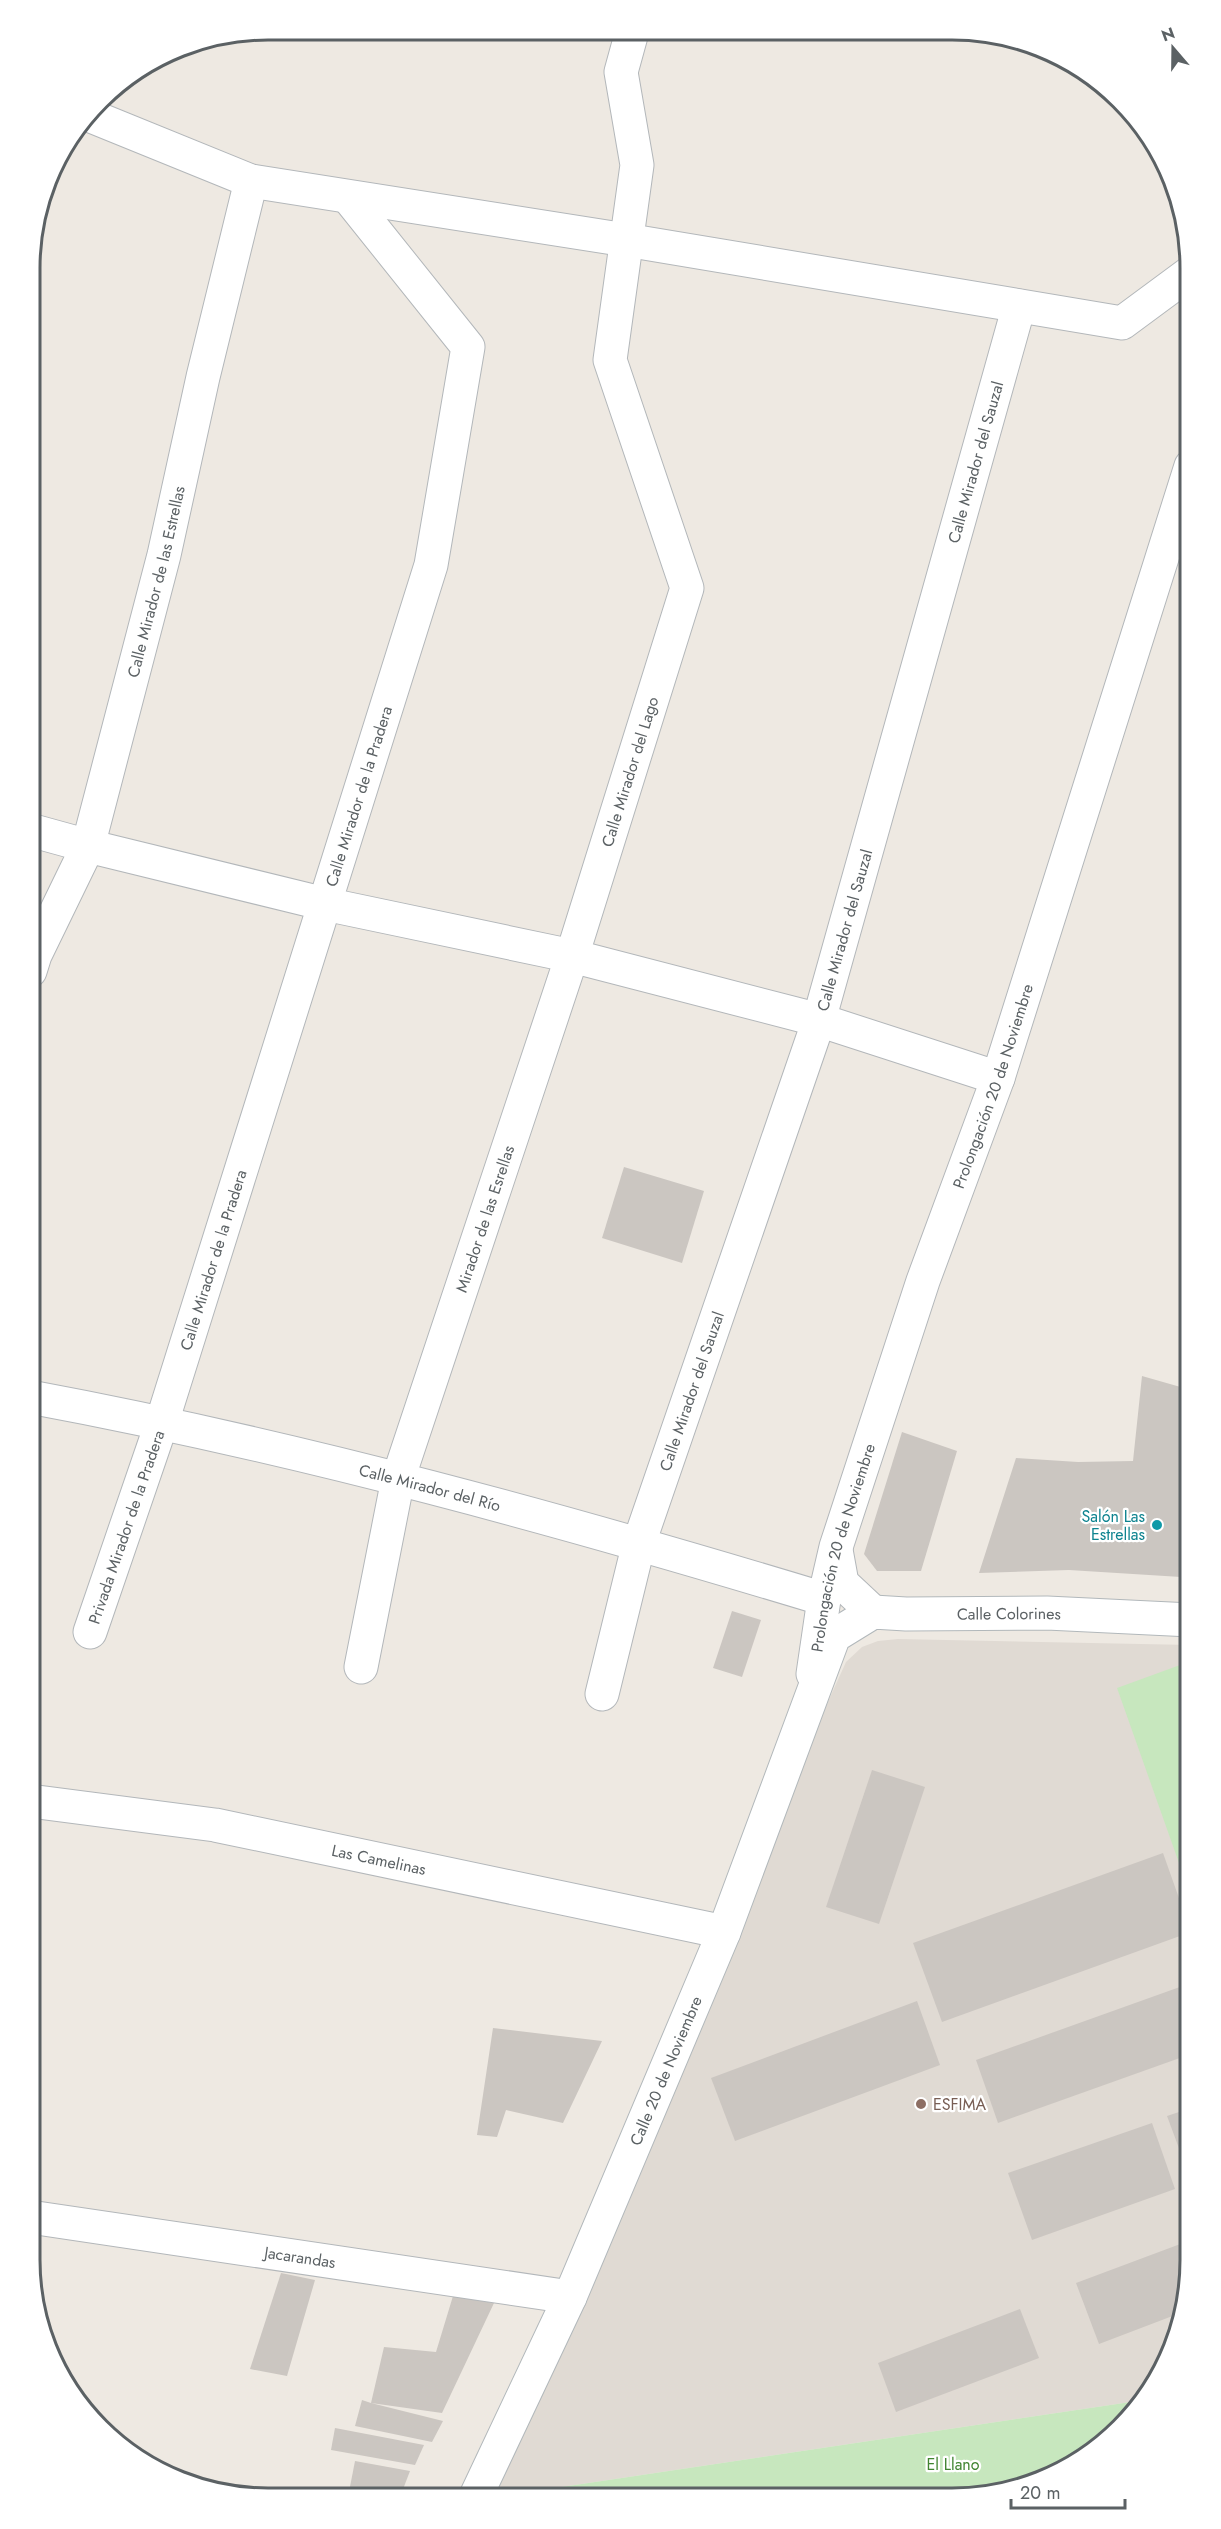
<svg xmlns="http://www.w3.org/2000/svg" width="1221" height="2529" viewBox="0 0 1221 2529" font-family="Jost,sans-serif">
  <rect width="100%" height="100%" fill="#eee9e2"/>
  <path fill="#e0dad3" d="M898 1639 1191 1645V2276L1178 2337 1144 2400 488 2498 724 1932 846 1662 862 1647 878 1641Z"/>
  <g fill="#c7e7be">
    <path d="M1191 1661V1878L1185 1880 1117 1688Z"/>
    <path d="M1144 2400 1141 2406 1085 2459 1029 2486 953 2499 488 2498Z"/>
  </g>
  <g fill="#cbc6c1">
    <path d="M624 1167 704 1191 682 1263 602 1238Z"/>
    <path d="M1142 1376 1191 1390V1475L1181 1577 1069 1570 979 1573 1016 1458 1078 1462 1133 1461Z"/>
    <path d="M902 1432 957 1451 921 1571H877L864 1554Z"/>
    <path d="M732 1611 761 1620 742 1677 713 1668Z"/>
    <path d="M872 1770 925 1787 879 1924 826 1907Z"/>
    <path d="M1163 1853 1191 1932 942 2022 913 1943Z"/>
    <path d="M1191 1983V2054L998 2123 976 2060Z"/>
    <path d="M917 2001 940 2065 735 2141 711 2078Z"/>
    <path d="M493 2028 602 2041 563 2123 506 2110 497 2137 477 2135Z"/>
    <path d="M1191 2108V2178H1190L1167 2116Z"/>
    <path d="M1152 2123 1175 2189 1032 2240 1008 2173Z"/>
    <path d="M1191 2240V2276L1183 2312 1099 2344 1076 2283Z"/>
    <path d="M281 2273 315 2280 287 2376 250 2369Z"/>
    <path d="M453 2296 494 2303 442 2413 371 2403 443 2421 432 2442 355 2426 362 2400 371 2403 384 2347 436 2352Z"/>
    <path d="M1020 2309 1039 2358 896 2412 878 2363Z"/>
    <path d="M335 2428 424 2445 415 2465 331 2450Z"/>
    <path d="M355 2461 410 2471 400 2497H348Z"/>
  </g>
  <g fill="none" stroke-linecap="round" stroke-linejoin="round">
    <g stroke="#b3b7ba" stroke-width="35">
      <g id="street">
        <path d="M91 116 251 181 626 240 1122 323 1191 272"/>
        <path d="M30 830 88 846 325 904 572 956 819 1020 998 1078"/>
        <path id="s1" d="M30 971 35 955 88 846 164 555 203 377 251 181"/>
        <path id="s2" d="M30 1397C299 1447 563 1520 824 1599"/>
        <path d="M836 1550 842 1583 873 1612"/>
        <path id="s3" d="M90 1632 162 1422 431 565 468 347 348 197"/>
        <path id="s4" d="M361 1667 398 1479 572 956 687 588 610 360 637 165 621 72 632 32"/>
        <path id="s5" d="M813 1674 824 1599 836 1547 923 1281 998 1078 1191 466"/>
        <path id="s6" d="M602 1694 639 1543 819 1020 1019 306"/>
        <path id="s7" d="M30 1801 215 1825 724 1932"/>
        <path id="s8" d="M30 2217 570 2297"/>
      </g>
    </g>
    <g stroke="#b2b8bb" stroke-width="35">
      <g id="secondary">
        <path id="s9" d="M475 2498 570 2297 724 1932 834 1636 873 1612 906 1614 1047 1613 1191 1620"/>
      </g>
    </g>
    <use href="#street" stroke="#fff" stroke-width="33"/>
    <use href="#secondary" stroke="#fff" stroke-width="33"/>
  </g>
  <circle fill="#0f9aa8" stroke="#fff" stroke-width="2" cx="1157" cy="1525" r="6"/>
  <circle fill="#8d6e63" stroke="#fff" stroke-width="2" cx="921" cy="2104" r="6"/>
  <g text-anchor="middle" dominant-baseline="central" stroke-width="4.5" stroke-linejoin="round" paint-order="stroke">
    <g font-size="16" fill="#5b6164" stroke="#fff">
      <text stroke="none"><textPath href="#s6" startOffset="1288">Calle Mirador del Sauzal</textPath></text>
      <text stroke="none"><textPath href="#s1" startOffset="411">Calle Mirador de las Estrellas</textPath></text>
      <text stroke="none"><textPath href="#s4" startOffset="936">Calle Mirador del Lago</textPath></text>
      <text stroke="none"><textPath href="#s3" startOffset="878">Calle Mirador de la Pradera</textPath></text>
      <text stroke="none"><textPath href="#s6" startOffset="802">Calle Mirador del Sauzal</textPath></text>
      <text stroke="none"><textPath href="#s5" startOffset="616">Prolongación 20 de Noviembre</textPath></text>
      <text stroke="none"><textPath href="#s4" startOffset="466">Mirador de las Esrellas</textPath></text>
      <text stroke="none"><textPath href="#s3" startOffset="392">Calle Mirador de la Pradera</textPath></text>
      <text stroke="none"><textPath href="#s6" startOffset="316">Calle Mirador del Sauzal</textPath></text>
      <text stroke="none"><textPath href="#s2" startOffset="410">Calle Mirador del Río</textPath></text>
      <text stroke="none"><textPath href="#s3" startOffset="111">Privada Mirador de la Pradera</textPath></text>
      <text stroke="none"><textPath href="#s5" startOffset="130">Prolongación 20 de Noviembre</textPath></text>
      <text stroke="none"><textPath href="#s9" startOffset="1116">Calle Colorines</textPath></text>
      <text stroke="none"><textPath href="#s7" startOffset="354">Las Camelinas</textPath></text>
      <text stroke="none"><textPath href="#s9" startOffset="468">Calle 20 de Noviembre</textPath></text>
      <text stroke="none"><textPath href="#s8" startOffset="273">Jacarandas</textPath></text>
    </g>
    <g font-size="16" fill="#0d838f" stroke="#fff" text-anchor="end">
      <text x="1145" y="1516">Salón Las<tspan x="1145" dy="18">Estrellas</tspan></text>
    </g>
    <g font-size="16" fill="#785e54" stroke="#fff" text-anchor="start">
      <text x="933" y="2104">ESFIMA</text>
    </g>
    <g font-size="16" fill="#408431" stroke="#fff">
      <text x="953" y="2464">El Llano</text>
    </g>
  </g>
  <path d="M0 0H1221V2529H0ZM268 40H952A228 228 0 0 1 1180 268V2260A228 228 0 0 1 952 2488H268A228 228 0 0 1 40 2260V268A228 228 0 0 1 268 40Z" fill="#fff" fill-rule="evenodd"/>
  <path fill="none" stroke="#5b6164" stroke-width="3" d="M268 40H952A228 228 0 0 1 1180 268V2260A228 228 0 0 1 952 2488H268A228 228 0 0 1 40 2260V268A228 228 0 0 1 268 40Z"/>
  <g transform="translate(1173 48) rotate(340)" stroke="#ffffff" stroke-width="4.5" paint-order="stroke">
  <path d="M0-4.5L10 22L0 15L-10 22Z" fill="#5b6164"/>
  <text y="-9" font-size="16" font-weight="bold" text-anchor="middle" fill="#5b6164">N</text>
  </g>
  <path d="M1011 2499v9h114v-9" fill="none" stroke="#5b6164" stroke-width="3"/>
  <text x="1020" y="2499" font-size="18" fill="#5b6164" stroke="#ffffff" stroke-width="4.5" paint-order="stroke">20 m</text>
</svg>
